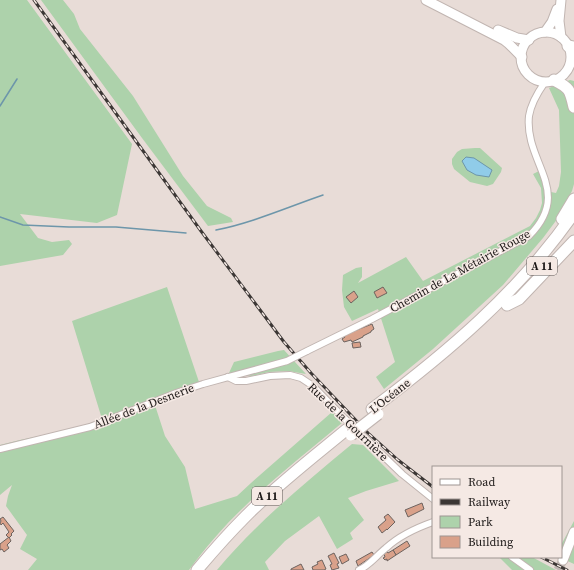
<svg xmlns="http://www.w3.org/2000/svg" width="574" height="570" viewBox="0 0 574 570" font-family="'Source Serif 4',serif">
  <rect width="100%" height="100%" fill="#e8dcd7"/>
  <g fill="#add2ab">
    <path d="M0 0H27L132 144 117 215 97 223 20 214 38 238 52 242 69 240 72 244 63 255 0 266Z"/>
    <path d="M41 0H63L74 14 80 29 133 96 183 176 207 206 231 218 233 222 208 226 142 138Z"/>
    <path d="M570 80 574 81V184L572 191 558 218 543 238 503 285 433 349 384 389 376 377 395 362 378 309 352 321 344 307 342 290 343 275 356 268 362 267V277L358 283 406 257 423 281 530 226 536 218 540 210 542 203 541 188 533 174 539 171 546 191 556 193 559 186 561 172 559 110 549 88Z"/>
    <path d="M475 148H480L502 168 501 172 493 184 487 186 470 182 454 169 452 164V159L457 152 462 149Z"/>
    <path d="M167 287 199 382 153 399 165 436 185 467 195 509 237 496 251 483 332 412 343 422C310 450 275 477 243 508 223 527 205 548 189 570H28L37 559 20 549 27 535 6 506 8 496 12 485 0 495V445L20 440 76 428 102 419 72 321Z"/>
    <path d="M284 350 306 374 288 371 269 372 252 376 229 373 234 362 278 351Z"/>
    <path d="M352 444 363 445 399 481 366 491 348 498 364 520 350 533 353 539 337 549 319 516 285 541 265 562 269 570H217C257 522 304 484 352 444Z"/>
    <path d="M574 521V564L559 557H561V545Z"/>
    <path d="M499 557H532L556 570H512Z"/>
  </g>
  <path fill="#90cce9" stroke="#6d96aa" d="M466 157 474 158 492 170 489 177 476 175 467 170 462 161Z"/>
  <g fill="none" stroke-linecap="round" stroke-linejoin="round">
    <g stroke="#6d96aa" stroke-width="1.5">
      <path d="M0 106 17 79"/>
      <path d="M0 217 23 225 69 227H116L186 233"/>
      <path d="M216 230C252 223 288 207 323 195"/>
    </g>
  </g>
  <g fill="#d9a18a" stroke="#6d635f">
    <path d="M383 287 387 293 377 298 374 292Z"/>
    <path d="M354 291 358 297 351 303 346 297Z"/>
    <path d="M372 324 374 329 371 331V332L363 336V337L352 342 351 340 344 342 342 339 345 337 344 335Z"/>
    <path d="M360 342 361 347 353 348 352 343Z"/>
    <path d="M422 503 424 509 408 517 405 510Z"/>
    <path d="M388 514 395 522 387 530V529L382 533 378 527 386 520 384 517Z"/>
    <path d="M3 517 14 531 11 534 12 535 9 538 6 535 9 532 3 523 1 525 0 523 1 521 0 519Z"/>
    <path d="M9 537 11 541 7 545 9 548 4 552 2 549 0 550V544Z"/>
    <path d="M407 541 410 546 396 555 393 550Z"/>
    <path d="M393 550 396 555 387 561V559L385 560 383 558 385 557 384 554 387 552 388 553Z"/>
    <path d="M372 552 374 555 358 566 356 561Z"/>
    <path d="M334 553 339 563 337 564 339 568 332 570 330 565 332 564 328 556Z"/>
    <path d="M346 554 349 560 342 564 339 557Z"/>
    <path d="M322 560 326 569 324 570H313L312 567 318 564 317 562Z"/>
    <path d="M301 564 304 570H291V569Z"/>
  </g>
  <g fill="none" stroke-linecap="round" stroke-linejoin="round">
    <path stroke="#bfb5b1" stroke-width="9" stroke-dasharray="9 4.5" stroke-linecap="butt" d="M558 570 563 560"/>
    <g stroke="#c1b5b1" stroke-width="8">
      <g id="street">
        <path d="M307 351 372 319 529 236C574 191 524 163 529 116 531 103 538 92 545 82"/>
        <path d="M228 377 236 381H246L270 376 290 375 301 378 313 386 344 418 402 474 433 499"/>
        <path d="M0 449 90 427 176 393 203 384 287 361"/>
        <path d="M512 557 530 570"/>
        <path d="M359 570C370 565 377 555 386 548 399 536 416 528 433 522"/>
      </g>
    </g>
    <g stroke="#c1b5b1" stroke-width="11">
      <g id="secondary">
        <path d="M426 0 504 40 509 44 522 57"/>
        <path d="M498 30 517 38 529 40"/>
        <path d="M545 32 552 22 557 9"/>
        <circle cx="546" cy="57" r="25"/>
        <path d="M561 37 559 21 561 0"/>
        <path d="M563 560 574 532"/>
      </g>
    </g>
    <g stroke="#c1b5b1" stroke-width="13">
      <g id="highway">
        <path d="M568 46 574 47"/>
        <path d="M554 80C570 88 570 90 574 107"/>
        <path d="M562 219 574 199"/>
        <path d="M507 305 519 299 574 241"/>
        <path d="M372 409C448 352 519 292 574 213"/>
        <path d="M197 570C213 551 229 533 246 516 277 485 312 458 346 430"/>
      </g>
    </g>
    <use href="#street" stroke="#fff" stroke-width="6"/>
    <use href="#secondary" stroke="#fff" stroke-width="9"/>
    <use href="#highway" stroke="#fff" stroke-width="11"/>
    <g stroke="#3c3735" stroke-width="3">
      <g id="rail">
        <path d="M34 0 201 231 284 342 311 373 368 433 398 460 433 487"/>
        <path d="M541 557 567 570"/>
      </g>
    </g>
    <use href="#rail" stroke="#f5e9e4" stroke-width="1.5" stroke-dasharray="4.5" stroke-linecap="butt"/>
    <g stroke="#c1b5b1" stroke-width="8" stroke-linecap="butt">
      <path id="street-bridge" d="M287 361 307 351"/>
    </g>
    <g stroke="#c1b5b1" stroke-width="13" stroke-linecap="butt">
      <path id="highway-bridge" d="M351 435 378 414"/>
    </g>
    <use href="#street-bridge" stroke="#fff" stroke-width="6"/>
    <use href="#highway-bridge" stroke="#fff" stroke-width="11"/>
  </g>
  <g text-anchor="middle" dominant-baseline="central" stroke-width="3" stroke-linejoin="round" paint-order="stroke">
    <g fill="#f5e9e4" stroke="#5d5754" stroke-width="1">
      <rect x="527" y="257" width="30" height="18" rx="3"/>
      <rect x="252" y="487" width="30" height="18" rx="3"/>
    </g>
    <g font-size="11" font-weight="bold" fill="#1c1817">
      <text x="542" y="266">A 11</text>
      <text x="267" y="496">A 11</text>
    </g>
    <g font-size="12" fill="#1c1817" stroke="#f5e9e4">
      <text transform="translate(460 271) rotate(-29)">Chemin de La Métairie Rouge</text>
      <text transform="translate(390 396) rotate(-38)">L’Océane</text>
      <text transform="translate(144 406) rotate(-21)">Allée de la Desnerie</text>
      <text transform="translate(348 422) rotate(44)">Rue de la Gournière</text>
    </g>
  </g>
  <rect x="432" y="466" width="130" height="92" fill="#f5e9e4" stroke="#9e9592"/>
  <rect x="440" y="479" width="20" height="6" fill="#ffffff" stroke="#9e9592"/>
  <text x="468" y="486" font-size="12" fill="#1c1817">Road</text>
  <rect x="440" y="499" width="20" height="6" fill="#3c3735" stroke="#9e9592"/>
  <text x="468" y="506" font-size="12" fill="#1c1817">Railway</text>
  <rect x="440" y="516" width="20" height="12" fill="#add2ab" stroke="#9e9592"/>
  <text x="468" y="526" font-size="12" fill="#1c1817">Park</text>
  <rect x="440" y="536" width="20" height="12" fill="#d9a18a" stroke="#9e9592"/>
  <text x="468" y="546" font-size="12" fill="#1c1817">Building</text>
</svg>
